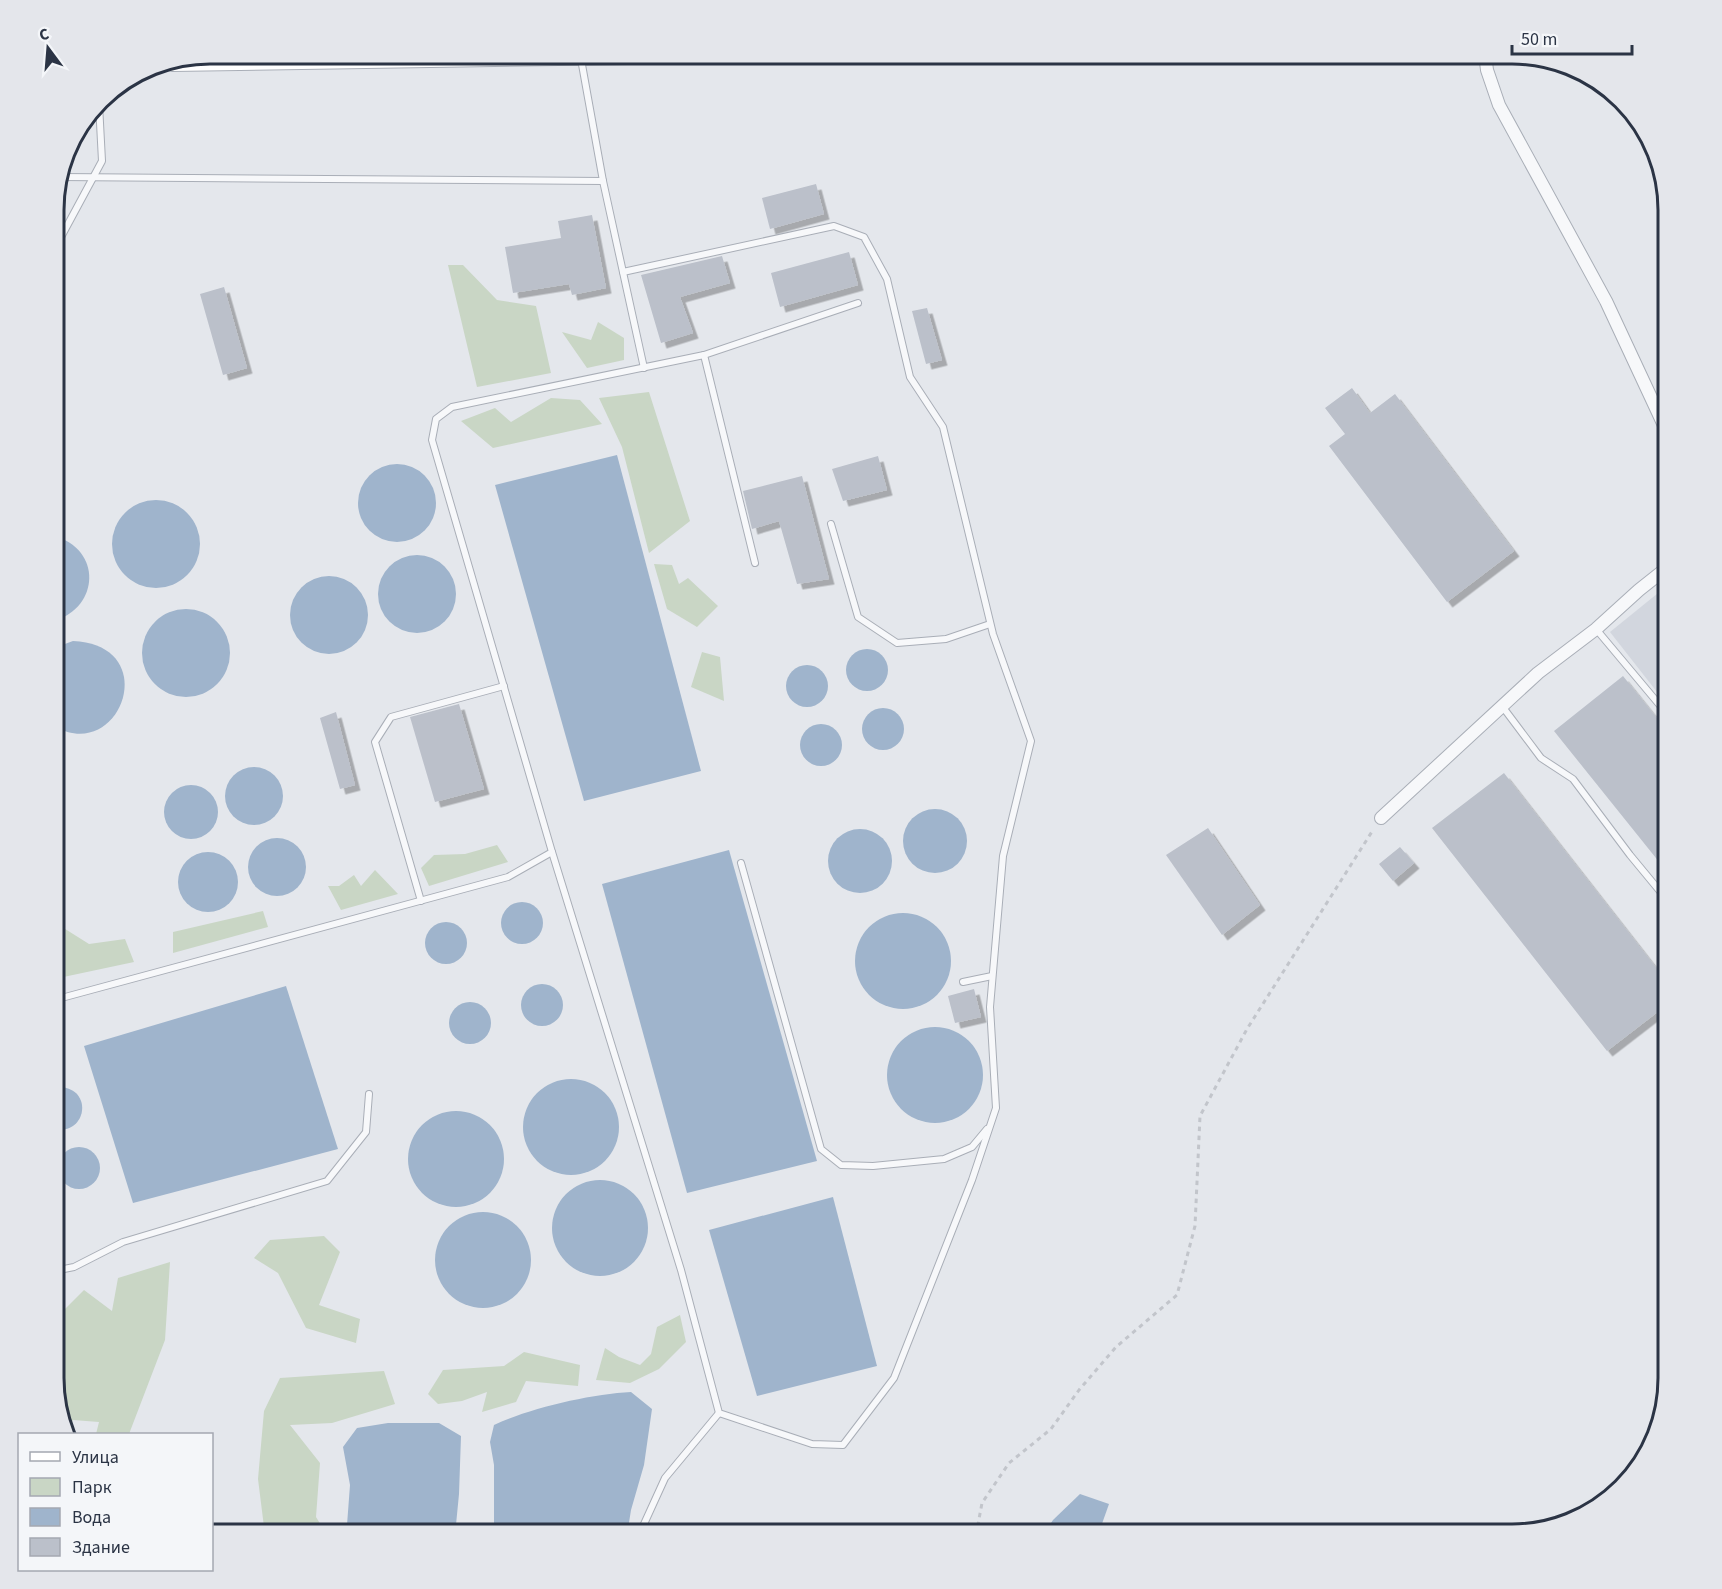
<svg xmlns="http://www.w3.org/2000/svg" width="1722" height="1589" viewBox="0 0 1722 1589" font-family="'Source Sans 3',sans-serif">
  <defs>
    <filter id="shadow"><feDropShadow dx="5.5" dy="5.5" stdDeviation="0" flood-color="#0004"/></filter>
  </defs>
  <rect width="100%" height="100%" fill="#e4e7ec"/>
  <path fill="#d2d6de" d="M1668 585V706L1610 632Z"/>
  <g fill="#c9d6c5">
    <path d="M448 265H463L497 300 536 306 551 373 477 387Z"/>
    <path d="M598 322 624 338V360L587 368 562 332 591 340Z"/>
    <path d="M649 392 690 521 649 553 622 447 599 398Z"/>
    <path d="M551 398 580 400 602 424 493 448 461 421 495 408 511 422Z"/>
    <path d="M654 564 672 565 679 584 688 578 718 606 697 627 667 609Z"/>
    <path d="M702 652 720 657 724 701 691 687Z"/>
    <path d="M497 845 508 862 429 886 421 868 434 855 465 854Z"/>
    <path d="M375 870 398 894 341 910 328 886H339L354 875 361 886Z"/>
    <path d="M263 911 268 927 173 953V932Z"/>
    <path d="M54 922 89 944 125 939 134 962 54 979Z"/>
    <path d="M324 1236 340 1252 319 1305 360 1319 356 1343 306 1328 278 1273 254 1258 270 1240Z"/>
    <path d="M170 1262 165 1340 129 1434H96L99 1422 73 1420 65 1433 54 1388V1320L84 1290 112 1311 118 1278Z"/>
    <path d="M680 1315 686 1342 659 1369 630 1383 596 1380 605 1348 619 1357 640 1365 651 1354 657 1327Z"/>
    <path d="M524 1352 580 1365 578 1386 526 1381 516 1402 482 1412 487 1392 462 1401 438 1404 428 1394 443 1370 504 1366Z"/>
    <path d="M384 1371 395 1404 332 1423 290 1425 320 1463 316 1517 327 1535H265L258 1479 264 1411 280 1378Z"/>
  </g>
  <g fill="#9fb4cc">
    <path d="M617 455 701 771 584 801 495 485Z"/>
    <circle cx="397" cy="503" r="39"/>
    <circle cx="156" cy="544" r="44"/>
    <path d="M54 536C102 549 100 607 54 621Z"/>
    <circle cx="417" cy="594" r="39"/>
    <circle cx="329" cy="615" r="39"/>
    <circle cx="186" cy="653" r="44"/>
    <path d="M73 641C164 645 120 765 54 726V648Z"/>
    <circle cx="867" cy="670" r="21"/>
    <circle cx="807" cy="686" r="21"/>
    <circle cx="883" cy="729" r="21"/>
    <circle cx="821" cy="745" r="21"/>
    <circle cx="254" cy="796" r="29"/>
    <circle cx="191" cy="812" r="27"/>
    <circle cx="935" cy="841" r="32"/>
    <circle cx="860" cy="861" r="32"/>
    <circle cx="277" cy="867" r="29"/>
    <path d="M729 850 817 1161 687 1193 602 884Z"/>
    <circle cx="208" cy="882" r="30"/>
    <circle cx="522" cy="923" r="21"/>
    <circle cx="903" cy="961" r="48"/>
    <circle cx="446" cy="943" r="21"/>
    <circle cx="542" cy="1005" r="21"/>
    <path d="M286 986 338 1149 133 1203 84 1046Z"/>
    <circle cx="470" cy="1023" r="21"/>
    <circle cx="935" cy="1075" r="48"/>
    <circle cx="571" cy="1127" r="48"/>
    <path d="M61 1087C94 1090 86 1136 54 1129V1088Z"/>
    <circle cx="456" cy="1159" r="48"/>
    <circle cx="79" cy="1168" r="21"/>
    <circle cx="600" cy="1228" r="48"/>
    <path d="M833 1197 877 1366 757 1396 709 1230Z"/>
    <circle cx="483" cy="1260" r="48"/>
    <path d="M631 1392 652 1409 644 1465 631 1510 627 1535H494V1465L490 1442 494 1425C530 1408 591 1394 631 1392Z"/>
    <path d="M388 1423H439L461 1436 459 1494 455 1535H353L347 1525 350 1485 343 1447 357 1428Z"/>
    <path d="M1080 1494 1109 1504 1098 1535H1043L1053 1520Z"/>
  </g>
  <g fill="#bbc0ca" filter="url(#shadow)">
    <path d="M816 184 824 214 770 229 762 198Z"/>
    <path d="M592 215 606 288 572 295 569 284 513 293 505 247 561 238 558 221Z"/>
    <path d="M849 252 858 285 780 307 771 273Z"/>
    <path d="M722 256 730 283 680 297 693 333 661 343 641 275Z"/>
    <path d="M224 287 247 368 223 375 200 294Z"/>
    <path d="M927 308 942 360 926 364 912 311Z"/>
    <path d="M1352 388 1370 413 1395 394 1514 551 1447 602 1329 446 1345 434 1325 408Z"/>
    <path d="M878 456 887 490 843 501 832 469Z"/>
    <path d="M802 476 829 579 797 584 779 521 752 529 743 491Z"/>
    <path d="M1623 676 1668 732V873L1554 731Z"/>
    <path d="M459 704 484 789 435 802 410 717Z"/>
    <path d="M336 712 355 785 340 789 320 718Z"/>
    <path d="M1504 773 1668 983V1004L1607 1051 1432 828Z"/>
    <path d="M1208 828 1260 905 1222 935 1166 855Z"/>
    <path d="M1400 847 1414 863 1393 881 1379 864Z"/>
    <path d="M974 989 981 1017 955 1023 948 996Z"/>
  </g>
  <g fill="none" stroke-linecap="round" stroke-linejoin="round">
    <g stroke="#a9aeb7" stroke-width="8">
      <g id="lane">
        <path d="M581 59 603 181 644 368"/>
        <path d="M60 177 603 181"/>
        <path d="M54 250 102 161 99 104"/>
        <path d="M704 355 755 563"/>
        <path d="M831 524 858 617 897 643 946 639 990 624"/>
        <path d="M1596 629 1668 715"/>
        <path d="M1502 706 1541 758 1573 779 1630 855 1668 901"/>
        <path d="M552 852 681 1270 719 1413 812 1444 843 1445 894 1378 972 1180 996 1108 990 1007 1003 856 1031 741 993 634 943 427 910 377 887 279 864 237 834 226 623 272"/>
        <path d="M741 863 821 1149 841 1165 873 1166 944 1159 972 1147 987 1129"/>
        <path d="M421 901 375 742 391 717 504 686"/>
        <path d="M963 982 992 976"/>
        <path d="M54 1000 508 877 552 852 432 440 436 419 452 407 704 355 858 303"/>
        <path d="M54 1271 74 1267 123 1242 327 1181 366 1132 369 1094"/>
        <path d="M469 1531V1535"/>
        <path d="M639 1535 665 1478 719 1413"/>
      </g>
    </g>
    <g stroke="#a9aeb7" stroke-width="14">
      <g id="street">
        <path d="M1485 54 1487 70 1499 105 1606 301 1668 434"/>
        <path d="M1381 818 1538 673 1596 629 1639 590 1668 567"/>
      </g>
    </g>
    <g stroke="#a9aeb7" stroke-width="20">
      <path id="secondary" d="M172 62 696 54"/>
    </g>
    <path stroke="#c2c5cb" stroke-width="3" stroke-dasharray="4.5 4.5" stroke-linecap="butt" d="M976 1535 982 1503 1009 1463 1051 1429 1079 1390 1116 1347 1177 1295 1195 1226 1200 1116 1247 1029 1373 830"/>
    <use href="#lane" stroke="#f7f8fa" stroke-width="6"/>
    <use href="#street" stroke="#f7f8fa" stroke-width="12"/>
    <use href="#secondary" stroke="#fff" stroke-width="18"/>
  </g>
  <path d="M0 0H1722V1589H0ZM210 64H1512A146 146 0 0 1 1658 210V1378A146 146 0 0 1 1512 1524H210A146 146 0 0 1 64 1378V210A146 146 0 0 1 210 64Z" fill="#e4e6eb" fill-rule="evenodd"/>
  <path fill="none" stroke="#2b3445" stroke-width="3" d="M210 64H1512A146 146 0 0 1 1658 210V1378A146 146 0 0 1 1512 1524H210A146 146 0 0 1 64 1378V210A146 146 0 0 1 210 64Z"/>
  <rect x="18" y="1433" width="195" height="138" fill="#f4f6f9" stroke="#a4a8b1" stroke-width="1.5"/>
  <rect x="30" y="1452" width="30" height="9" fill="#ffffff" stroke="#a4a8b1" stroke-width="1.5"/>
  <text x="72" y="1463" font-size="18" fill="#2b3445">Улица</text>
  <rect x="30" y="1478" width="30" height="18" fill="#c9d6c5" stroke="#a4a8b1" stroke-width="1.5"/>
  <text x="72" y="1493" font-size="18" fill="#2b3445">Парк</text>
  <rect x="30" y="1508" width="30" height="18" fill="#9fb4cc" stroke="#a4a8b1" stroke-width="1.5"/>
  <text x="72" y="1523" font-size="18" fill="#2b3445">Вода</text>
  <rect x="30" y="1538" width="30" height="18" fill="#bbc0ca" stroke="#a4a8b1" stroke-width="1.5"/>
  <text x="72" y="1553" font-size="18" fill="#2b3445">Здание</text>
  <g transform="translate(48 48) rotate(344)" stroke="#f4f6f9" stroke-width="4.5" paint-order="stroke">
  <path d="M0-4.5L10 22L0 15L-10 22Z" fill="#2b3445"/>
  <text y="-9" font-size="16" font-weight="bold" text-anchor="middle" fill="#2b3445">С</text>
  </g>
  <path d="M1512 45v9h120v-9" fill="none" stroke="#2b3445" stroke-width="3"/>
  <text x="1521" y="45" font-size="18" fill="#2b3445" stroke="#f4f6f9" stroke-width="4.5" paint-order="stroke">50 m</text>
</svg>
